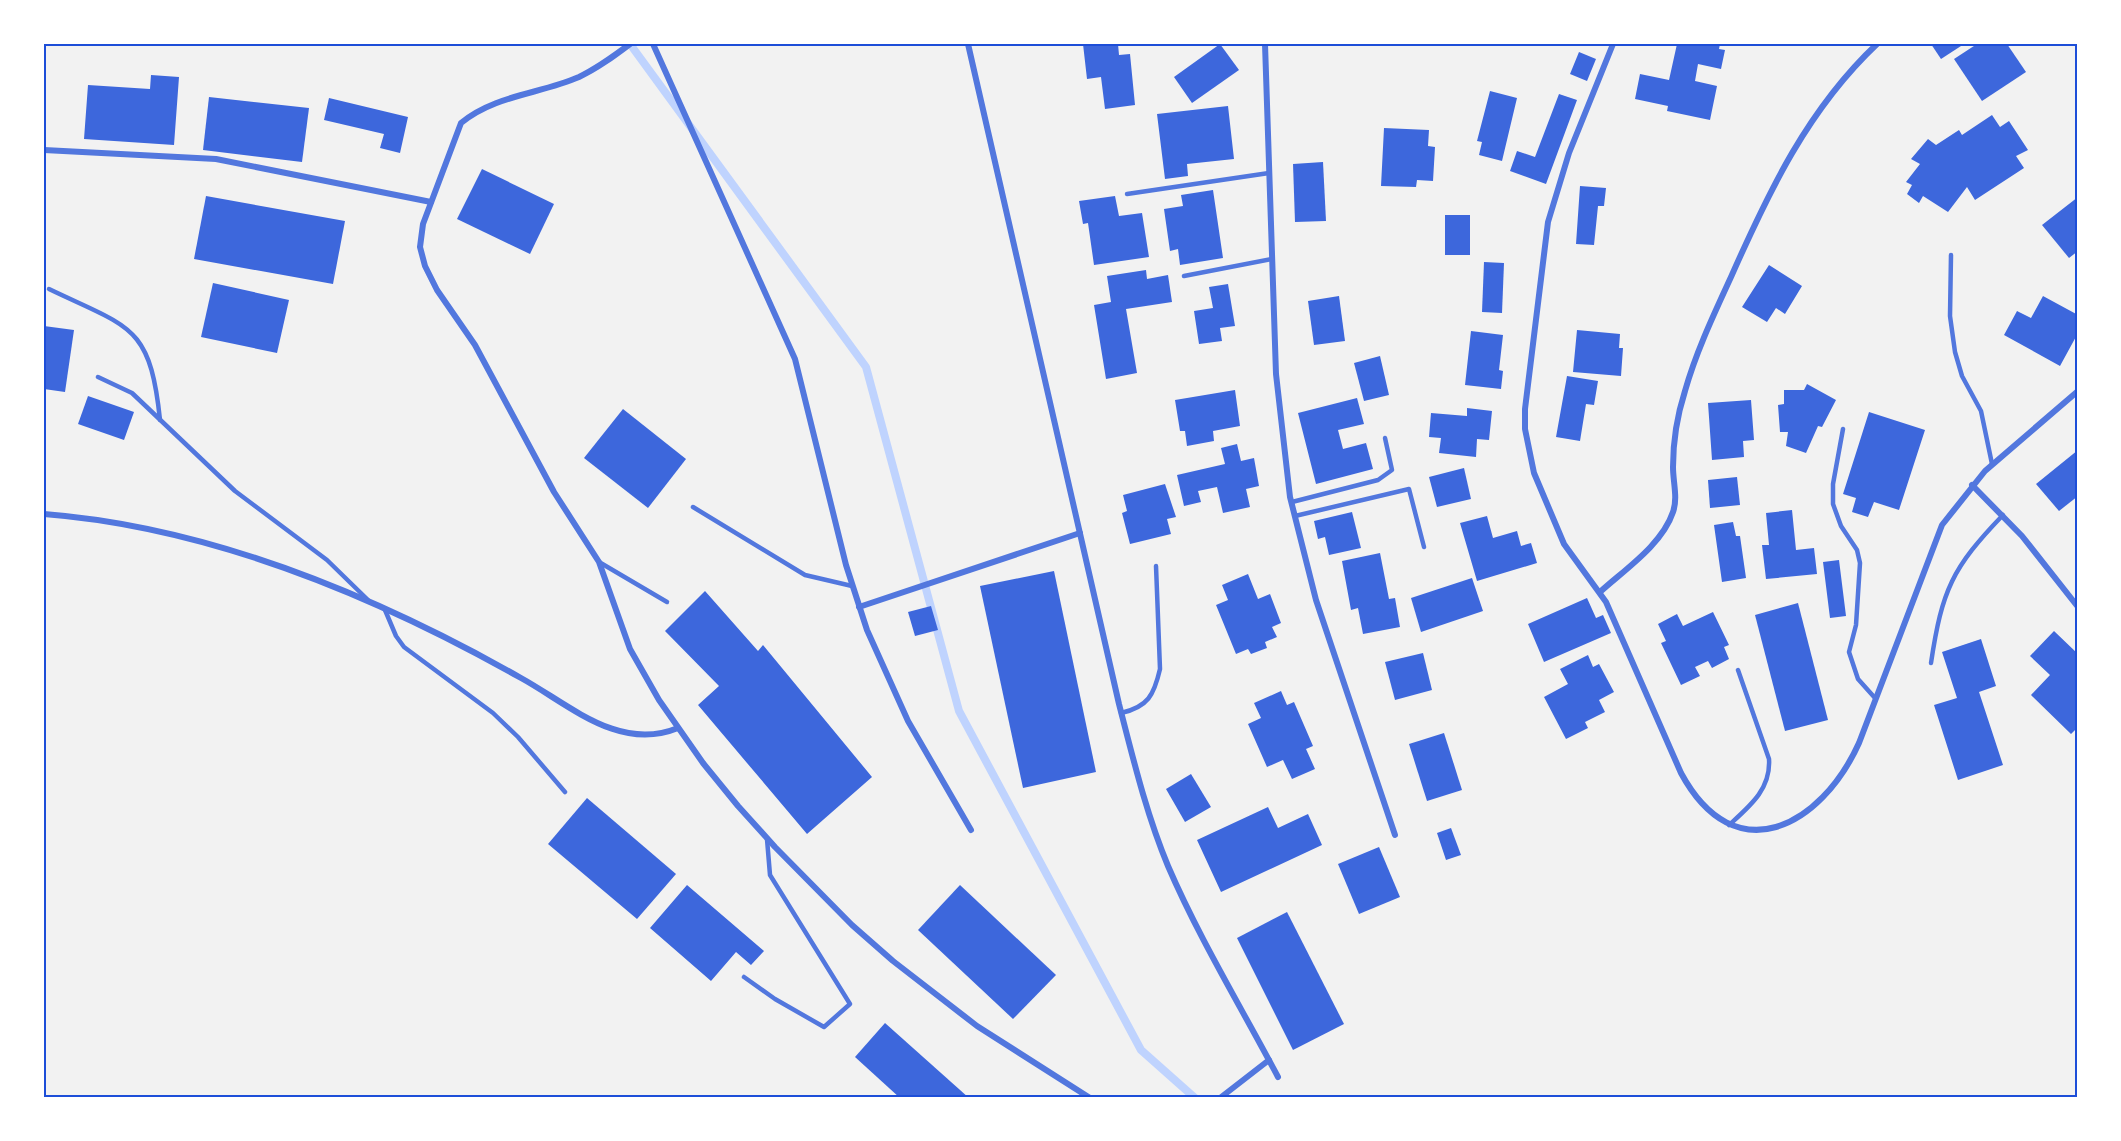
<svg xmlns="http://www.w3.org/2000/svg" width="2121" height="1141" viewBox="0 0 2121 1141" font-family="Georgia,serif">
  <rect width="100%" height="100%" fill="#f2f2f2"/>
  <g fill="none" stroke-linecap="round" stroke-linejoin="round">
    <path stroke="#bfd3fe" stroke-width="8" d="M630 44 866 367 959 711 1141 1050 1195 1098"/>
  </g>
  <g fill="#3d67dc">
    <path d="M1083 44H1118L1119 55 1130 54 1135 105 1105 109 1101 77 1087 79Z"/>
    <path d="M1220 44 1239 70 1192 103 1174 77Z"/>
    <path d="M1677 44H1720L1719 49 1725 50 1721 69 1698 64 1695 81 1717 86 1710 120 1667 111 1668 106 1635 99 1640 74 1669 80Z"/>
    <path d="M1931 44H1959L1961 46 1941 59Z"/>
    <path d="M1977 44H2007L2026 72 1982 101 1954 59Z"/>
    <path d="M1579 52 1596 59 1587 81 1570 74Z"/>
    <path d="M151 75 179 77 174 145 84 139 88 85 150 89Z"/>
    <path d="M1490 91 1517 98 1502 161 1479 155 1482 142 1477 141Z"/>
    <path d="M1559 94 1577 100 1546 184 1510 171 1517 151 1535 157Z"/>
    <path d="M209 97 309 108 302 162 203 150Z"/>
    <path d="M329 98 408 117 400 153 380 148 384 134 324 120Z"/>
    <path d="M1228 106 1234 159 1187 164 1188 176 1165 179 1157 114Z"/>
    <path d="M1992 115 2000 127 2009 121 2028 150 2016 156 2024 168 1975 200 1967 187 1948 212 1923 196 1919 203 1907 194 1912 185 1906 182 1920 164 1911 159 1928 139 1936 145 1959 130 1962 135Z"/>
    <path d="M1384 128 1429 130 1428 146 1435 147 1433 181 1417 180 1416 187 1381 186Z"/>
    <path d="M1323 162 1326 221 1295 222 1293 164Z"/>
    <path d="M482 169 554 204 530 254 457 219Z"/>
    <path d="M1580 186 1606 188 1604 206H1598L1594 245 1576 244Z"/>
    <path d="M1213 190 1223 258 1180 265 1178 249 1170 251 1164 209 1183 206 1181 195Z"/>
    <path d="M206 196 345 221 333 284 194 259Z"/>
    <path d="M1115 196 1119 216 1142 213 1149 257 1094 265 1088 223 1083 224 1079 201Z"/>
    <path d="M2078 197V251L2069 258 2042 225Z"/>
    <rect x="1445" y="215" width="25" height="40"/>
    <path d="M1484 262 1504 263 1502 313 1482 312Z"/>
    <path d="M1769 265 1802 286 1785 314 1776 308 1767 322 1742 307Z"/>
    <path d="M1146 270 1147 279 1168 275 1172 302 1126 309 1137 373 1106 379 1094 305 1111 302 1107 276Z"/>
    <path d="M213 283 289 300 277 353 201 337Z"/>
    <path d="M1228 284 1235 326 1220 328 1222 341 1199 344 1194 311 1213 308 1209 287Z"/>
    <path d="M1339 296 1345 341 1314 345 1308 301Z"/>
    <path d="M2043 296 2078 315V333L2060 366 2004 335 2017 311 2031 318Z"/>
    <path d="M44 326 74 330 65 392 44 389Z"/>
    <path d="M1577 330 1620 334 1619 348H1623L1621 376 1573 372Z"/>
    <path d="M1471 331 1503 335 1499 370 1503 371 1501 389 1465 385Z"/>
    <path d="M1380 356 1389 395 1364 401 1354 363Z"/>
    <path d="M1567 376 1598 381 1594 405 1586 404 1580 441 1556 437Z"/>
    <path d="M1807 384 1836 400 1822 427 1818 426 1806 453 1786 446 1788 432H1780L1778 405 1784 404V390H1804Z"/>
    <path d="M1235 390 1240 426 1213 431 1214 441 1187 446 1185 431H1180L1175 400Z"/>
    <path d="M88 396 134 412 124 440 78 424Z"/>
    <path d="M1357 398 1364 424 1338 430 1343 449 1366 443 1373 469 1316 484 1298 413Z"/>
    <path d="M1751 400 1754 440 1743 441 1744 457 1712 460 1708 403Z"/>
    <path d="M1467 408 1492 411 1489 440 1477 439 1476 457 1439 453 1441 438 1429 437 1431 413 1467 416Z"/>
    <path d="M623 409 686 459 648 508 584 458Z"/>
    <path d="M1869 412 1925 430 1899 510 1874 502 1868 517 1852 512 1856 498 1843 494Z"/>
    <path d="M1237 444 1241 461 1254 458 1259 486 1246 489 1250 507 1223 513 1217 487 1198 491 1201 502 1184 506 1177 475 1225 464 1221 448Z"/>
    <path d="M2078 450V496L2059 511 2036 484Z"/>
    <path d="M1464 468 1471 499 1437 507 1429 477Z"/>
    <path d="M1737 477 1740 505 1710 508 1708 480Z"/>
    <path d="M1165 484 1176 517 1167 519 1171 534 1130 544 1122 513 1127 511 1123 495Z"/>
    <path d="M1792 510 1796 550 1814 548 1817 574 1766 579 1762 545H1769L1766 513Z"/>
    <path d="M1352 512 1361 548 1329 555 1325 537 1318 539 1314 521Z"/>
    <path d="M1487 516 1493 538 1517 531 1521 546 1531 543 1537 563 1477 581 1460 523Z"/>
    <path d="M1733 522 1736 536H1740L1746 578 1722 582 1714 525Z"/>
    <path d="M1380 553 1389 599 1395 598 1400 627 1363 634 1358 608 1351 610 1342 561Z"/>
    <path d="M1839 560 1846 616 1830 618 1823 562Z"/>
    <path d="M1054 571 1096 772 1023 788 980 586Z"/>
    <path d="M1248 574 1258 599 1270 594 1281 623 1272 627 1277 637 1265 642 1267 648 1251 654 1248 649 1236 654 1216 605 1228 600 1222 585Z"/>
    <path d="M1472 578 1483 611 1421 632 1411 598Z"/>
    <path d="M705 591 758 651 763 645 872 777 807 834 698 705 719 686 665 631Z"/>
    <path d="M1587 598 1596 618 1603 615 1611 633 1544 662 1528 624Z"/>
    <path d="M1798 603 1828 720 1785 731 1755 615Z"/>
    <path d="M931 606 938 630 915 636 908 612Z"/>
    <path d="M1713 612 1729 645 1724 647 1729 659 1712 668 1708 661 1695 667 1700 676 1681 685 1661 643 1666 641 1658 624 1677 614 1683 626Z"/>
    <path d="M2054 631 2078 654V727L2071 734 2031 695 2050 675 2030 656Z"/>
    <path d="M1981 639 1996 686 1979 692 2003 765 1958 780 1934 705 1957 698 1942 652Z"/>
    <path d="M1423 653 1432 690 1395 700 1385 662Z"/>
    <path d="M1588 655 1593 667 1599 664 1614 692 1599 700 1605 712 1585 722 1588 728 1566 739 1544 697 1568 684 1560 669Z"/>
    <path d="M1281 691 1287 705 1294 702 1313 746 1306 749 1315 769 1292 779 1283 760 1267 767 1248 724 1261 718 1254 703Z"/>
    <path d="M1444 733 1462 790 1427 801 1409 744Z"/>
    <path d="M1191 774 1211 807 1185 822 1166 789Z"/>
    <path d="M587 798 676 874 637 919 548 844Z"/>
    <path d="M1268 807 1278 828 1308 814 1322 845 1221 892 1197 840Z"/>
    <path d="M1451 828 1461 855 1446 860 1437 833Z"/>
    <path d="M1379 847 1400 897 1359 914 1338 864Z"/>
    <path d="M687 885 764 951 751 965 736 952 711 981 650 928Z"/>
    <path d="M960 885 1056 975 1013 1019 918 930Z"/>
    <path d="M1287 912 1344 1024 1293 1050 1237 938Z"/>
    <path d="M885 1023 969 1098H900L855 1057Z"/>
  </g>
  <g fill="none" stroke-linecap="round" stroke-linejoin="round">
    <g stroke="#5277de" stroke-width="4.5">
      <path d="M1127 194 1269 173"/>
      <path d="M1951 255 1950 316 1955 352 1962 376 1981 411 1992 464"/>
      <path d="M1184 276 1272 259"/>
      <path d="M49 289C130 328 150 324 160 420"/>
      <path d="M98 377 132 393 235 491 327 560 368 600"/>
      <path d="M1843 429 1833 484V504L1841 526 1857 550 1860 563 1856 625 1849 652 1858 679 1875 698"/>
      <path d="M1292 502 1378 480 1392 470 1385 438"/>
      <path d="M693 507 805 575 852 586"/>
      <path d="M1295 516 1409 489 1424 547"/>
      <path d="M599 562 667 602"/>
      <path d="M385 610 396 636 404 647 493 713 518 737 565 792"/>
      <path d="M1931 663C1942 590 1952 568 2003 515"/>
      <path d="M1121 713C1148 707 1154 695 1160 669L1156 566"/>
      <path d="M1729 825C1750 806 1771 789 1769 759L1738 670"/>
      <path d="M744 977 775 999 824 1027 850 1004 770 875 767 839"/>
    </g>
    <g stroke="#5277de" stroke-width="6">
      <path d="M630 44C614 56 598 68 579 77 540 94 495 95 461 123L423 224 420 247 425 266 437 290 475 345 554 492 599 562 630 649 659 700 703 763 738 806 775 847 852 925 893 961 977 1026 1090 1098"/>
      <path d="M653 44 795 359 846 565 867 630 908 721 971 830"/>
      <path d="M968 44 1119 704C1133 758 1146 813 1168 866 1199 938 1241 1007 1278 1077"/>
      <path d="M1265 44 1276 374 1290 497 1316 600 1395 835"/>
      <path d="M1613 44 1569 153 1548 222 1525 409V429L1534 473 1564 544 1606 602 1681 773C1735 873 1821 827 1859 743L1942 525 1985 471 2078 391"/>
      <path d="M44 150 216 159 431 202"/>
      <path d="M1972 485 2022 536 2078 607"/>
      <path d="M44 514C211 527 376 596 521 678 570 705 619 752 678 728"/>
      <path d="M1600 592C1624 570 1662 545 1673 512 1678 498 1673 482 1673 467 1673 441 1677 416 1685 391 1696 352 1714 314 1731 277 1769 191 1808 109 1877 44"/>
      <path d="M859 607 1080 533"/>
      <path d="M1220 1098 1269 1060"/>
    </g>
  </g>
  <rect width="2121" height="1141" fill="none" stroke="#ffffff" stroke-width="90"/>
  <rect x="45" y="45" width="2031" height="1051" fill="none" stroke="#1d4ed8" stroke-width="2"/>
</svg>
